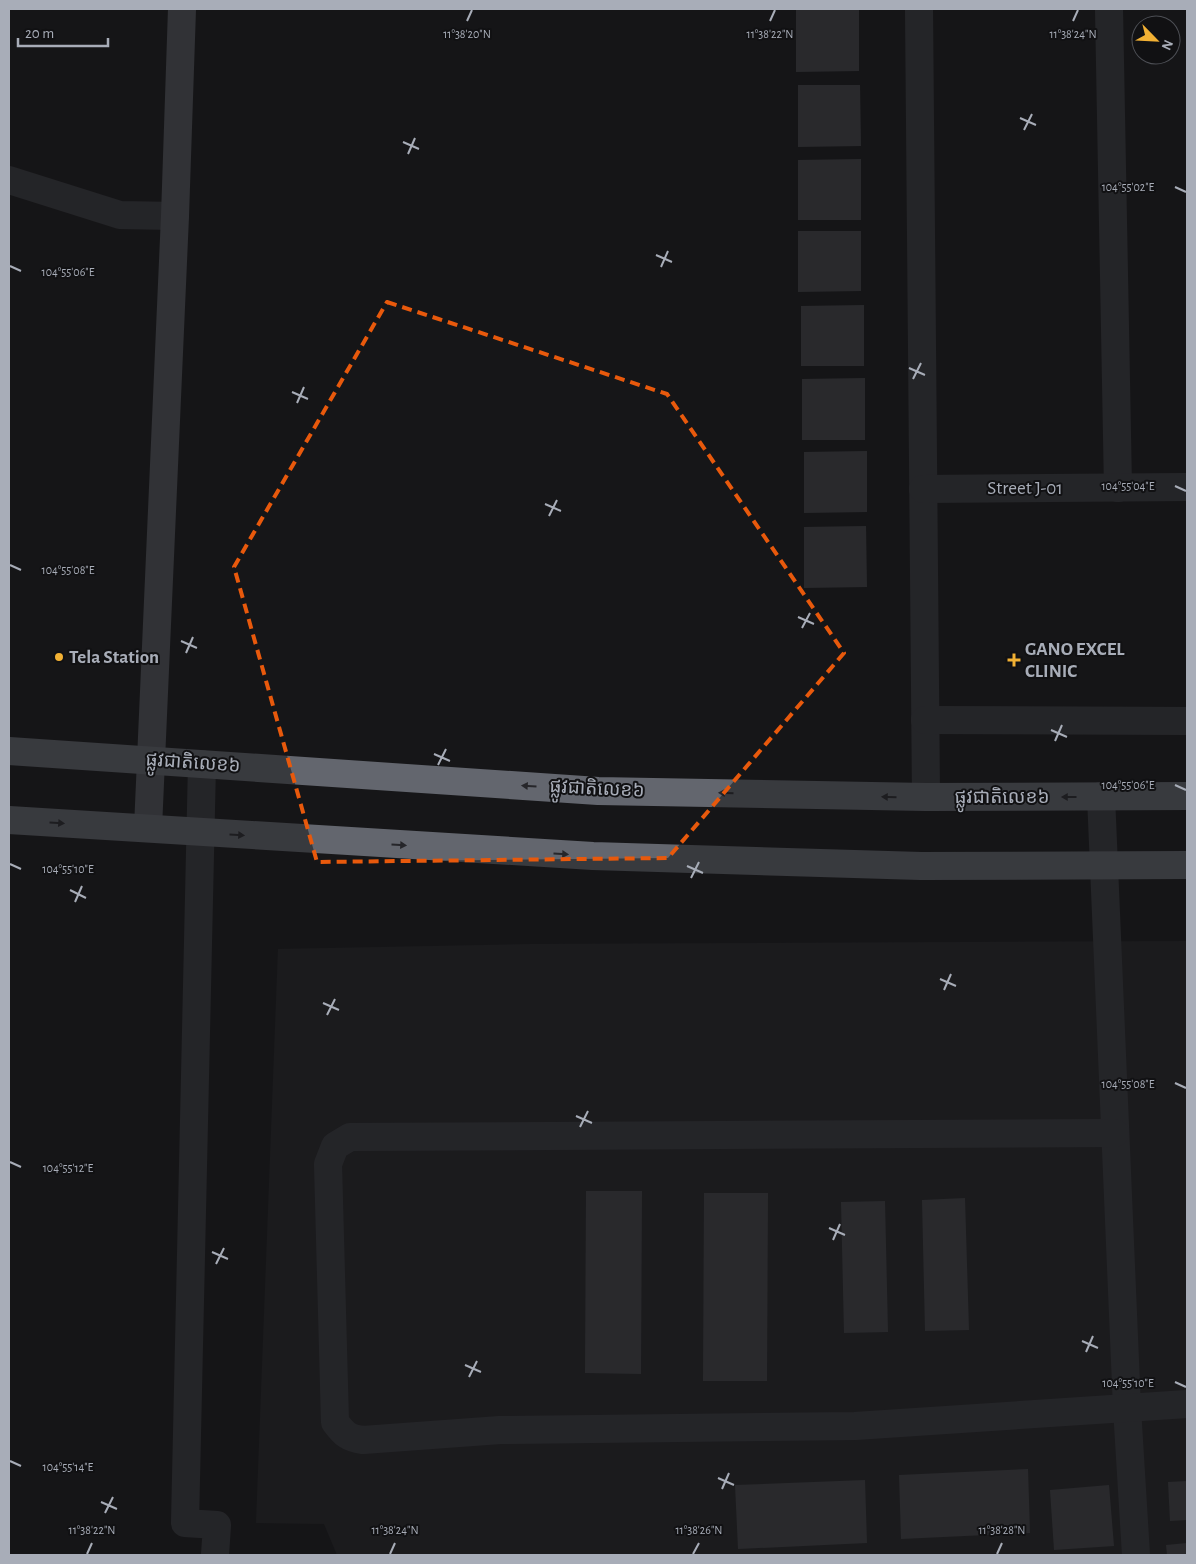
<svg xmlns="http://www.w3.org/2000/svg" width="1196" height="1564" viewBox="0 0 1196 1564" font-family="'Alegreya Sans','Noto Sans Khmer',sans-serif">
  <rect width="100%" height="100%" fill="#161618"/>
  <path fill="#222225" d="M1187 941V1555H337L324 1524 256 1523 278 949 532 944Z"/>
  <g fill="#404145">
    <path d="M796 10H859V71L796 72Z"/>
    <path d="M798 85H860L861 146 798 147Z"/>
    <path d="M861 159V220H798V160Z"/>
    <path d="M798 231H861V291L798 292Z"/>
    <path d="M864 305V366H801V306Z"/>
    <path d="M865 378V440H802V379Z"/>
    <path d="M867 451V512L804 513V452Z"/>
    <path d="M866 526 867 587 804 588V527Z"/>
    <path d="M586 1191H642L641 1374 585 1373Z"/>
    <path d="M704 1193H768L767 1381H703Z"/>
    <path d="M965 1198 969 1330 925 1331 922 1200Z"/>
    <path d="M885 1201 888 1332 844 1333 841 1202Z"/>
    <path d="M1028 1469 1030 1533 901 1539 899 1475Z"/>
    <path d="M865 1480 867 1543 738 1549 735 1485Z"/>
    <path d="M1187 1481V1520L1170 1521 1168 1482Z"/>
    <path d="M1109 1485 1114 1546 1054 1550 1050 1490Z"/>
    <path d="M1187 1543V1555H1167L1166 1545Z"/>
  </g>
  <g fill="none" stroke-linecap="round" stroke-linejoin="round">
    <g stroke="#37383d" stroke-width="28">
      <path d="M919 9 926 797"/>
      <path d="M1109 9 1118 488"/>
      <path d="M9 180 120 215 175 216"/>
      <path d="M923 489 1187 487"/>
      <path d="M925 720 1187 721"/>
      <path d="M202 764 185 1523 217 1525 215 1555"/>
      <path d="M1101 796 1127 1408 1136 1555"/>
      <path d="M1115 1133 350 1137 335 1146 328 1164 335 1422C344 1434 348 1438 363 1440L500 1430 855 1426 1187 1404"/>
    </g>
    <path stroke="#53555c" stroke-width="28" d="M148 828 175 216 182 9"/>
    <g stroke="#63666e" stroke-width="28">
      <path d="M9 751 598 791 926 797 1187 796"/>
      <path d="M9 820 593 856 921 866 1187 865"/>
    </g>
  </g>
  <defs><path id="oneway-solid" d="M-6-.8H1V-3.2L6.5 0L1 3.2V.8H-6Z" transform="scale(1.25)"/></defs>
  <g fill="#26262a">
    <use href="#oneway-solid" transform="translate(529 786) rotate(-176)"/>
    <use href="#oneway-solid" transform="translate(726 793) rotate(-179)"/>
    <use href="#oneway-solid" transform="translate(889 797) rotate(-179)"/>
    <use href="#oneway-solid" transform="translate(1069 797) rotate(180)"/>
    <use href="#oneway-solid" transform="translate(57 823) rotate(4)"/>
    <use href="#oneway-solid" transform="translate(237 835) rotate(3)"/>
    <use href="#oneway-solid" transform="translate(399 845) rotate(3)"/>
    <use href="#oneway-solid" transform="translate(561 854) rotate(3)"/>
  </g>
  <path d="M0 0H1196V1564H0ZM387 302 667 394 844 653 668 858 317 862 234 567Z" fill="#161618" fill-opacity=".55" fill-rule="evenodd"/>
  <path fill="none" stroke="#e8590c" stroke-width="4" stroke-dasharray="10 6" stroke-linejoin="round" d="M387 302 667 394 844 653 668 858 317 862 234 567Z"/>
  <path fill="none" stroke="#a8adb8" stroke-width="2" d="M467 21 472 10M770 21 775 10M1073 21 1078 10M1020 118 1036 125M1024 130 1032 114M403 142 419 149M408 154 415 138M1175 187 1186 192M656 255 672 262M10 266 21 271M661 267 668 251M909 368 925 375M913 379 921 363M292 392 308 399M297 403 304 387M1175 486 1186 491M545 504 561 511M549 516 557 500M10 565 21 570M798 617 814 624M802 628 810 613M181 641 197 648M186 653 193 637M1051 730 1067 737M1055 741 1062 725M434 754 450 761M438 765 446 749M1175 785 1186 790M10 864 21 869M687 866 703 873M691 878 699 862M70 890 86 898M75 902 82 886M940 979 956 986M944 990 951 974M323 1003 339 1010M327 1015 335 999M1175 1083 1186 1088M576 1116 592 1123M580 1127 588 1111M10 1162 21 1167M829 1228 845 1235M833 1240 840 1224M212 1252 228 1259M216 1264 224 1248M1082 1341 1098 1348M1086 1352 1093 1336M465 1365 481 1372M469 1377 477 1361M1175 1382 1186 1387M10 1461 21 1466M718 1478 734 1485M722 1489 729 1473M101 1502 117 1509M105 1513 113 1497M87 1554 92 1543M390 1554 395 1543M693 1554 699 1543M997 1554 1002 1543"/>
  <g fill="#f2b134" stroke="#111113" stroke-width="2">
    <circle cx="59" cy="657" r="5"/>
    <path d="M1011.5 652.5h5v5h5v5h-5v5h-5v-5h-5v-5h5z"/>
  </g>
  <g text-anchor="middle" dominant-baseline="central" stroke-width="4" stroke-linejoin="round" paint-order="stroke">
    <g font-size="19" fill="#a8adb8" stroke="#111113">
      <text x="1025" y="488">Street J-01</text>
      <text transform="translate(193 763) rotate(4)">ផ្លូវជាតិលេខ៦</text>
      <text transform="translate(597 789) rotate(3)">ផ្លូវជាតិលេខ៦</text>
      <text x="1002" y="797">ផ្លូវជាតិលេខ៦</text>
    </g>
    <g font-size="19" font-weight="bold" fill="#a8adb8" stroke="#111113" text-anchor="start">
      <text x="1025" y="649">GANO EXCEL<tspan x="1025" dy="22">CLINIC</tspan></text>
      <text x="69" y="657">Tela Station</text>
    </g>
  </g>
  <g font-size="12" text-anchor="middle" fill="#a8adb8" stroke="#111113" stroke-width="4" stroke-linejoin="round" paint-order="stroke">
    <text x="467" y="38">11°38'20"N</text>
    <text x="770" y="38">11°38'22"N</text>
    <text x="1073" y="38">11°38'24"N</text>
    <text x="1128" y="191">104°55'02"E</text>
    <text x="68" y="276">104°55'06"E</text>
    <text x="1128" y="490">104°55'04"E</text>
    <text x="68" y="574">104°55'08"E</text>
    <text x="1128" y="789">104°55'06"E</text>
    <text x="68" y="873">104°55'10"E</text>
    <text x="1128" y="1088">104°55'08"E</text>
    <text x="68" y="1172">104°55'12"E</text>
    <text x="1128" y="1387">104°55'10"E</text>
    <text x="68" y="1471">104°55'14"E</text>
    <text x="92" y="1534">11°38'22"N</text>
    <text x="395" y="1534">11°38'24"N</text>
    <text x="699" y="1534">11°38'26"N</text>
    <text x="1002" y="1534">11°38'28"N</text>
  </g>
  <rect width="1196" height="1564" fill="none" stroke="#a8adb8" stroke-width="20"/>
  <g transform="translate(1156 40) rotate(114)"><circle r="24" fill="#111113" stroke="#4d4f55"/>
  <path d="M0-4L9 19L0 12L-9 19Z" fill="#f2b134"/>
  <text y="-8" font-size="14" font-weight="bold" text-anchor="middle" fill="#a8adb8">N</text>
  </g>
  <path d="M18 38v8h90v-8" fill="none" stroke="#a8adb8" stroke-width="2.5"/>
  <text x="25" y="38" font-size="15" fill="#a8adb8" stroke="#111113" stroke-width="4" paint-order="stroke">20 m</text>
</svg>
